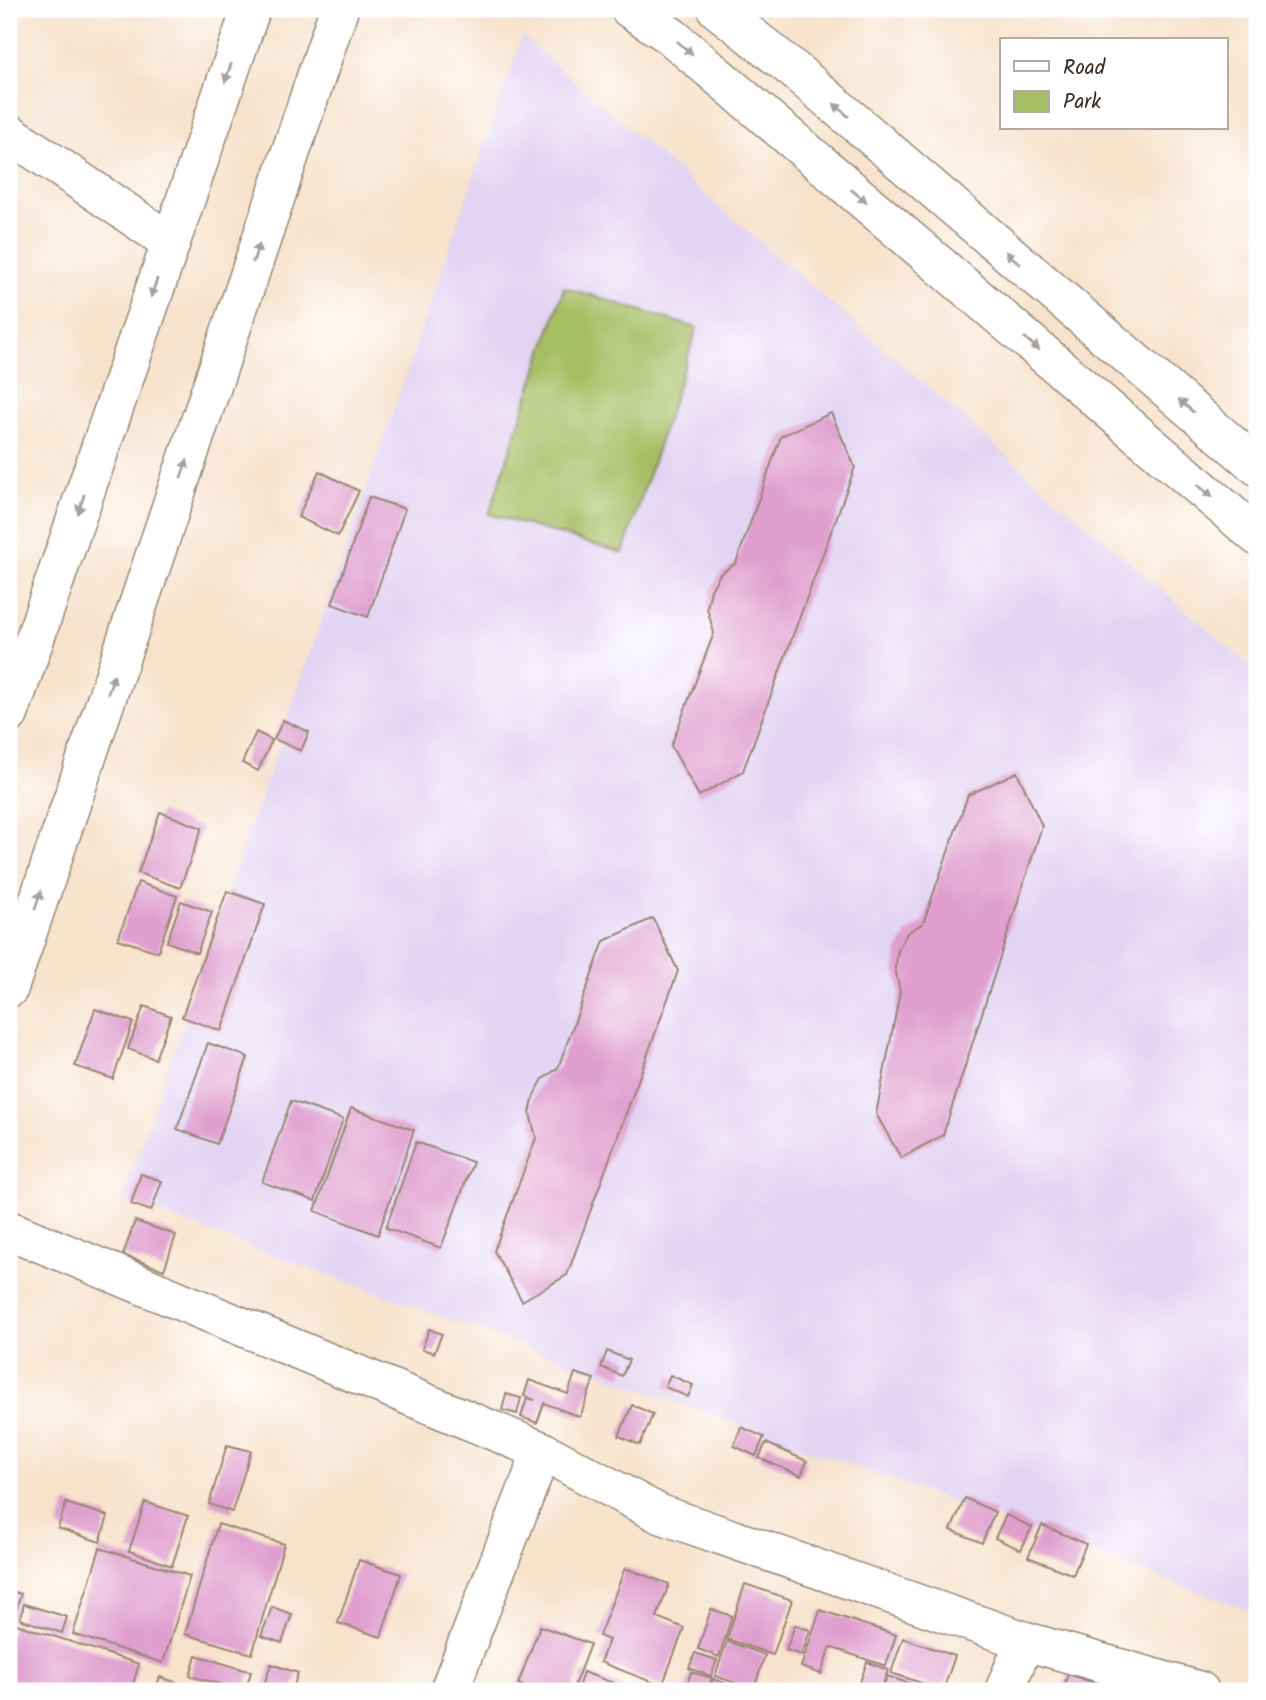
<svg xmlns="http://www.w3.org/2000/svg" width="1266" height="1700" viewBox="0 0 1266 1700" font-family="Kalam,sans-serif">
  <rect width="100%" height="100%" fill="#fff"/>
  <filter id="ink" filterUnits="userSpaceOnUse"><feTurbulence type="fractalNoise" baseFrequency=".0143" numOctaves="2"/><feDisplacementMap in="SourceGraphic" scale="14" xChannelSelector="R" yChannelSelector="G"/><feConvolveMatrix kernelMatrix="1 2 1 2 8 2 1 2 1" color-interpolation-filters="sRGB"/></filter>
  <filter id="wash" filterUnits="userSpaceOnUse"><feTurbulence type="fractalNoise" baseFrequency=".00686" numOctaves="4" result="noise"/><feDisplacementMap in="SourceGraphic" scale="28" xChannelSelector="R" yChannelSelector="G"/><feGaussianBlur stdDeviation="1.57" result="paint"/><feColorMatrix in="noise" values="0 0 0 0 0 0 0 0 0 0 0 0 0 0 0 0 0 1.4 0 .05"/><feComposite in="paint" operator="in"/></filter>
  <g filter="url(#wash)">
    <rect width="100%" height="100%" fill="#f7e2cb"/>
    <path fill="#e2d4f3" d="M522 36 1257 672V1613L122 1200Z"/>
    <path fill="#a7bd62" stroke="#717440" stroke-width="2" d="M564 287 697 328 623 553 489 514Z"/>
    <g id="blocks">
      <g fill="#e09fcf">
        <path d="M831 413 855 467 743 771 699 796 671 746 714 633 707 608 711 590 720 574 736 563 781 436Z"/>
        <path d="M319 471 359 491 338 536 298 517Z"/>
        <path d="M369 497 405 509 368 617 332 604Z"/>
        <path d="M283 720 309 732 301 751 274 739Z"/>
        <path d="M256 732 272 740 258 771 242 763Z"/>
        <path d="M1017 772 1042 826 943 1135 901 1158 876 1114 900 992 895 968 898 950 907 933 923 923 968 795Z"/>
        <path d="M160 812 202 828 180 888 138 873Z"/>
        <path d="M138 882 177 896 158 952 118 939Z"/>
        <path d="M227 891 265 904 221 1031 182 1017Z"/>
        <path d="M181 901 212 912 197 953 167 942Z"/>
        <path d="M653 918 678 971 567 1275 522 1301 494 1251 536 1138 530 1113 534 1095 543 1079 558 1068 604 941Z"/>
        <path d="M144 1006 171 1016 155 1059 128 1049Z"/>
        <path d="M95 1009 133 1022 113 1079 75 1066Z"/>
        <path d="M208 1043 248 1057 217 1144 177 1129Z"/>
        <path d="M291 1101 343 1119 315 1201 262 1182Z"/>
        <path d="M351 1108 414 1130 378 1235 315 1211Z"/>
        <path d="M416 1142 473 1162 441 1248 386 1228Z"/>
        <path d="M141 1174 162 1181 151 1211 131 1204Z"/>
        <path d="M135 1221 176 1235 164 1270 123 1255Z"/>
        <path d="M429 1329 442 1334 434 1353 422 1349Z"/>
        <path d="M607 1351 629 1360 622 1376 601 1367Z"/>
        <path d="M575 1373 594 1379 580 1417 544 1403 537 1423 521 1417 527 1398 535 1400 524 1396 529 1380 568 1394Z"/>
        <path d="M670 1375 693 1385 688 1397 665 1387Z"/>
        <path d="M506 1394 521 1398 517 1414 502 1410Z"/>
        <path d="M632 1405 653 1414 640 1445 619 1436Z"/>
        <path d="M741 1427 764 1437 756 1456 734 1446Z"/>
        <path d="M766 1443 807 1461 801 1476 759 1458Z"/>
        <path d="M227 1445 251 1451 232 1512 209 1504Z"/>
        <path d="M965 1498 995 1512 982 1543 951 1530Z"/>
        <path d="M145 1502 188 1516 172 1566 129 1551Z"/>
        <path d="M66 1503 108 1516 100 1542 58 1528Z"/>
        <path d="M1006 1515 1032 1527 1021 1550 995 1538Z"/>
        <path d="M218 1524 284 1544 252 1654 185 1634Z"/>
        <path d="M1042 1525 1086 1544 1073 1575 1028 1557Z"/>
        <path d="M100 1548 190 1576 163 1663 73 1634Z"/>
        <path d="M359 1560 401 1574 381 1637 338 1623Z"/>
        <path d="M625 1568 669 1584 657 1617 684 1628 662 1686 600 1662 609 1640 599 1636Z"/>
        <path d="M745 1584 792 1600 773 1655 727 1639Z"/>
        <path d="M9 1590 21 1594 13 1620 9 1618Z"/>
        <path d="M24 1604 67 1617 62 1633 20 1619Z"/>
        <path d="M272 1607 292 1614 282 1643 261 1636Z"/>
        <path d="M711 1609 732 1616 719 1657 698 1649Z"/>
        <path d="M820 1610 896 1635 886 1666 830 1647 821 1674 801 1667Z"/>
        <path d="M13 1623 139 1664 131 1691H9V1638Z"/>
        <path d="M795 1625 810 1630 802 1655 786 1650Z"/>
        <path d="M540 1626 590 1644 572 1691H536L518 1684Z"/>
        <path d="M903 1638 955 1656 943 1690 891 1673Z"/>
        <path d="M727 1641 765 1655 754 1689 715 1676Z"/>
        <path d="M695 1653 717 1660 711 1676 689 1668Z"/>
        <path d="M196 1655 251 1672 245 1691 190 1676Z"/>
        <path d="M867 1662 888 1670 881 1691H857Z"/>
        <path d="M271 1664 298 1673 292 1691H262Z"/>
        <path d="M583 1672 622 1686 620 1691H577Z"/>
        <path d="M691 1672 712 1678 707 1691H685Z"/>
        <path d="M1068 1674 1094 1683 1091 1691 1063 1689Z"/>
        <path d="M887 1676 922 1688 921 1691H882Z"/>
        <path d="M160 1677 202 1691H155Z"/>
        <path d="M713 1679 747 1691H709Z"/>
      </g>
    </g>
  </g>
  <g filter="url(#ink)">
    <use href="#blocks" fill-opacity="0" stroke="#998674" stroke-width="2"/>
    <g fill="none" stroke-linecap="round" stroke-linejoin="round">
      <g stroke="#998674" stroke-width="41">
        <g id="minor">
          <path d="M9 133 170 242"/>
          <path d="M9 1230 542 1451 660 1514 1025 1641 1200 1691"/>
          <path d="M449 1691 542 1451"/>
          <path d="M1004 1691 1025 1641"/>
        </g>
      </g>
      <g stroke="#998674" stroke-width="41">
        <g id="tertiary">
          <path d="M630 9 671 36 1257 536"/>
          <path d="M717 9 794 70 1257 466"/>
        </g>
      </g>
      <g stroke="#998674" stroke-width="41">
        <g id="trunk">
          <path d="M9 714 251 9"/>
          <path d="M9 988 339 9"/>
        </g>
      </g>
      <use href="#minor" stroke="#fff" stroke-width="38"/>
      <use href="#tertiary" stroke="#fff" stroke-width="38"/>
      <use href="#trunk" stroke="#fff" stroke-width="38"/>
    </g>
    <defs><path id="oneway-solid" d="M-6-.8H1V-3.2L6.5 0L1 3.2V.8H-6Z" transform="scale(1.75)"/></defs>
    <g fill="#a79f9a">
      <use href="#oneway-solid" transform="translate(685 48) rotate(40)"/>
      <use href="#oneway-solid" transform="translate(228 73) rotate(109)"/>
      <use href="#oneway-solid" transform="translate(841 110) rotate(-139)"/>
      <use href="#oneway-solid" transform="translate(859 196) rotate(40)"/>
      <use href="#oneway-solid" transform="translate(256 253) rotate(-71)"/>
      <use href="#oneway-solid" transform="translate(1013 258) rotate(-139)"/>
      <use href="#oneway-solid" transform="translate(154 288) rotate(109)"/>
      <use href="#oneway-solid" transform="translate(1032 344) rotate(40)"/>
      <use href="#oneway-solid" transform="translate(1186 406) rotate(-140)"/>
      <use href="#oneway-solid" transform="translate(184 469) rotate(-71)"/>
      <use href="#oneway-solid" transform="translate(1205 491) rotate(40)"/>
      <use href="#oneway-solid" transform="translate(81 504) rotate(109)"/>
      <use href="#oneway-solid" transform="translate(111 684) rotate(-71)"/>
      <use href="#oneway-solid" transform="translate(38 900) rotate(-71)"/>
    </g>
  </g>
  <rect width="1266" height="1700" fill="none" stroke="#fff" stroke-width="35"/>
  <rect x="1000" y="38" width="228" height="91" fill="#ffffff" stroke="#b1aaa5" stroke-width="2"/>
  <rect x="1014" y="61" width="35" height="10" fill="#ffffff" stroke="#b1aaa5" stroke-width="2"/>
  <text x="1063" y="74" font-size="21" fill="#3b2a1e">Road</text>
  <rect x="1014" y="91" width="35" height="21" fill="#a7bd62" stroke="#b1aaa5" stroke-width="2"/>
  <text x="1063" y="108" font-size="21" fill="#3b2a1e">Park</text>
</svg>
